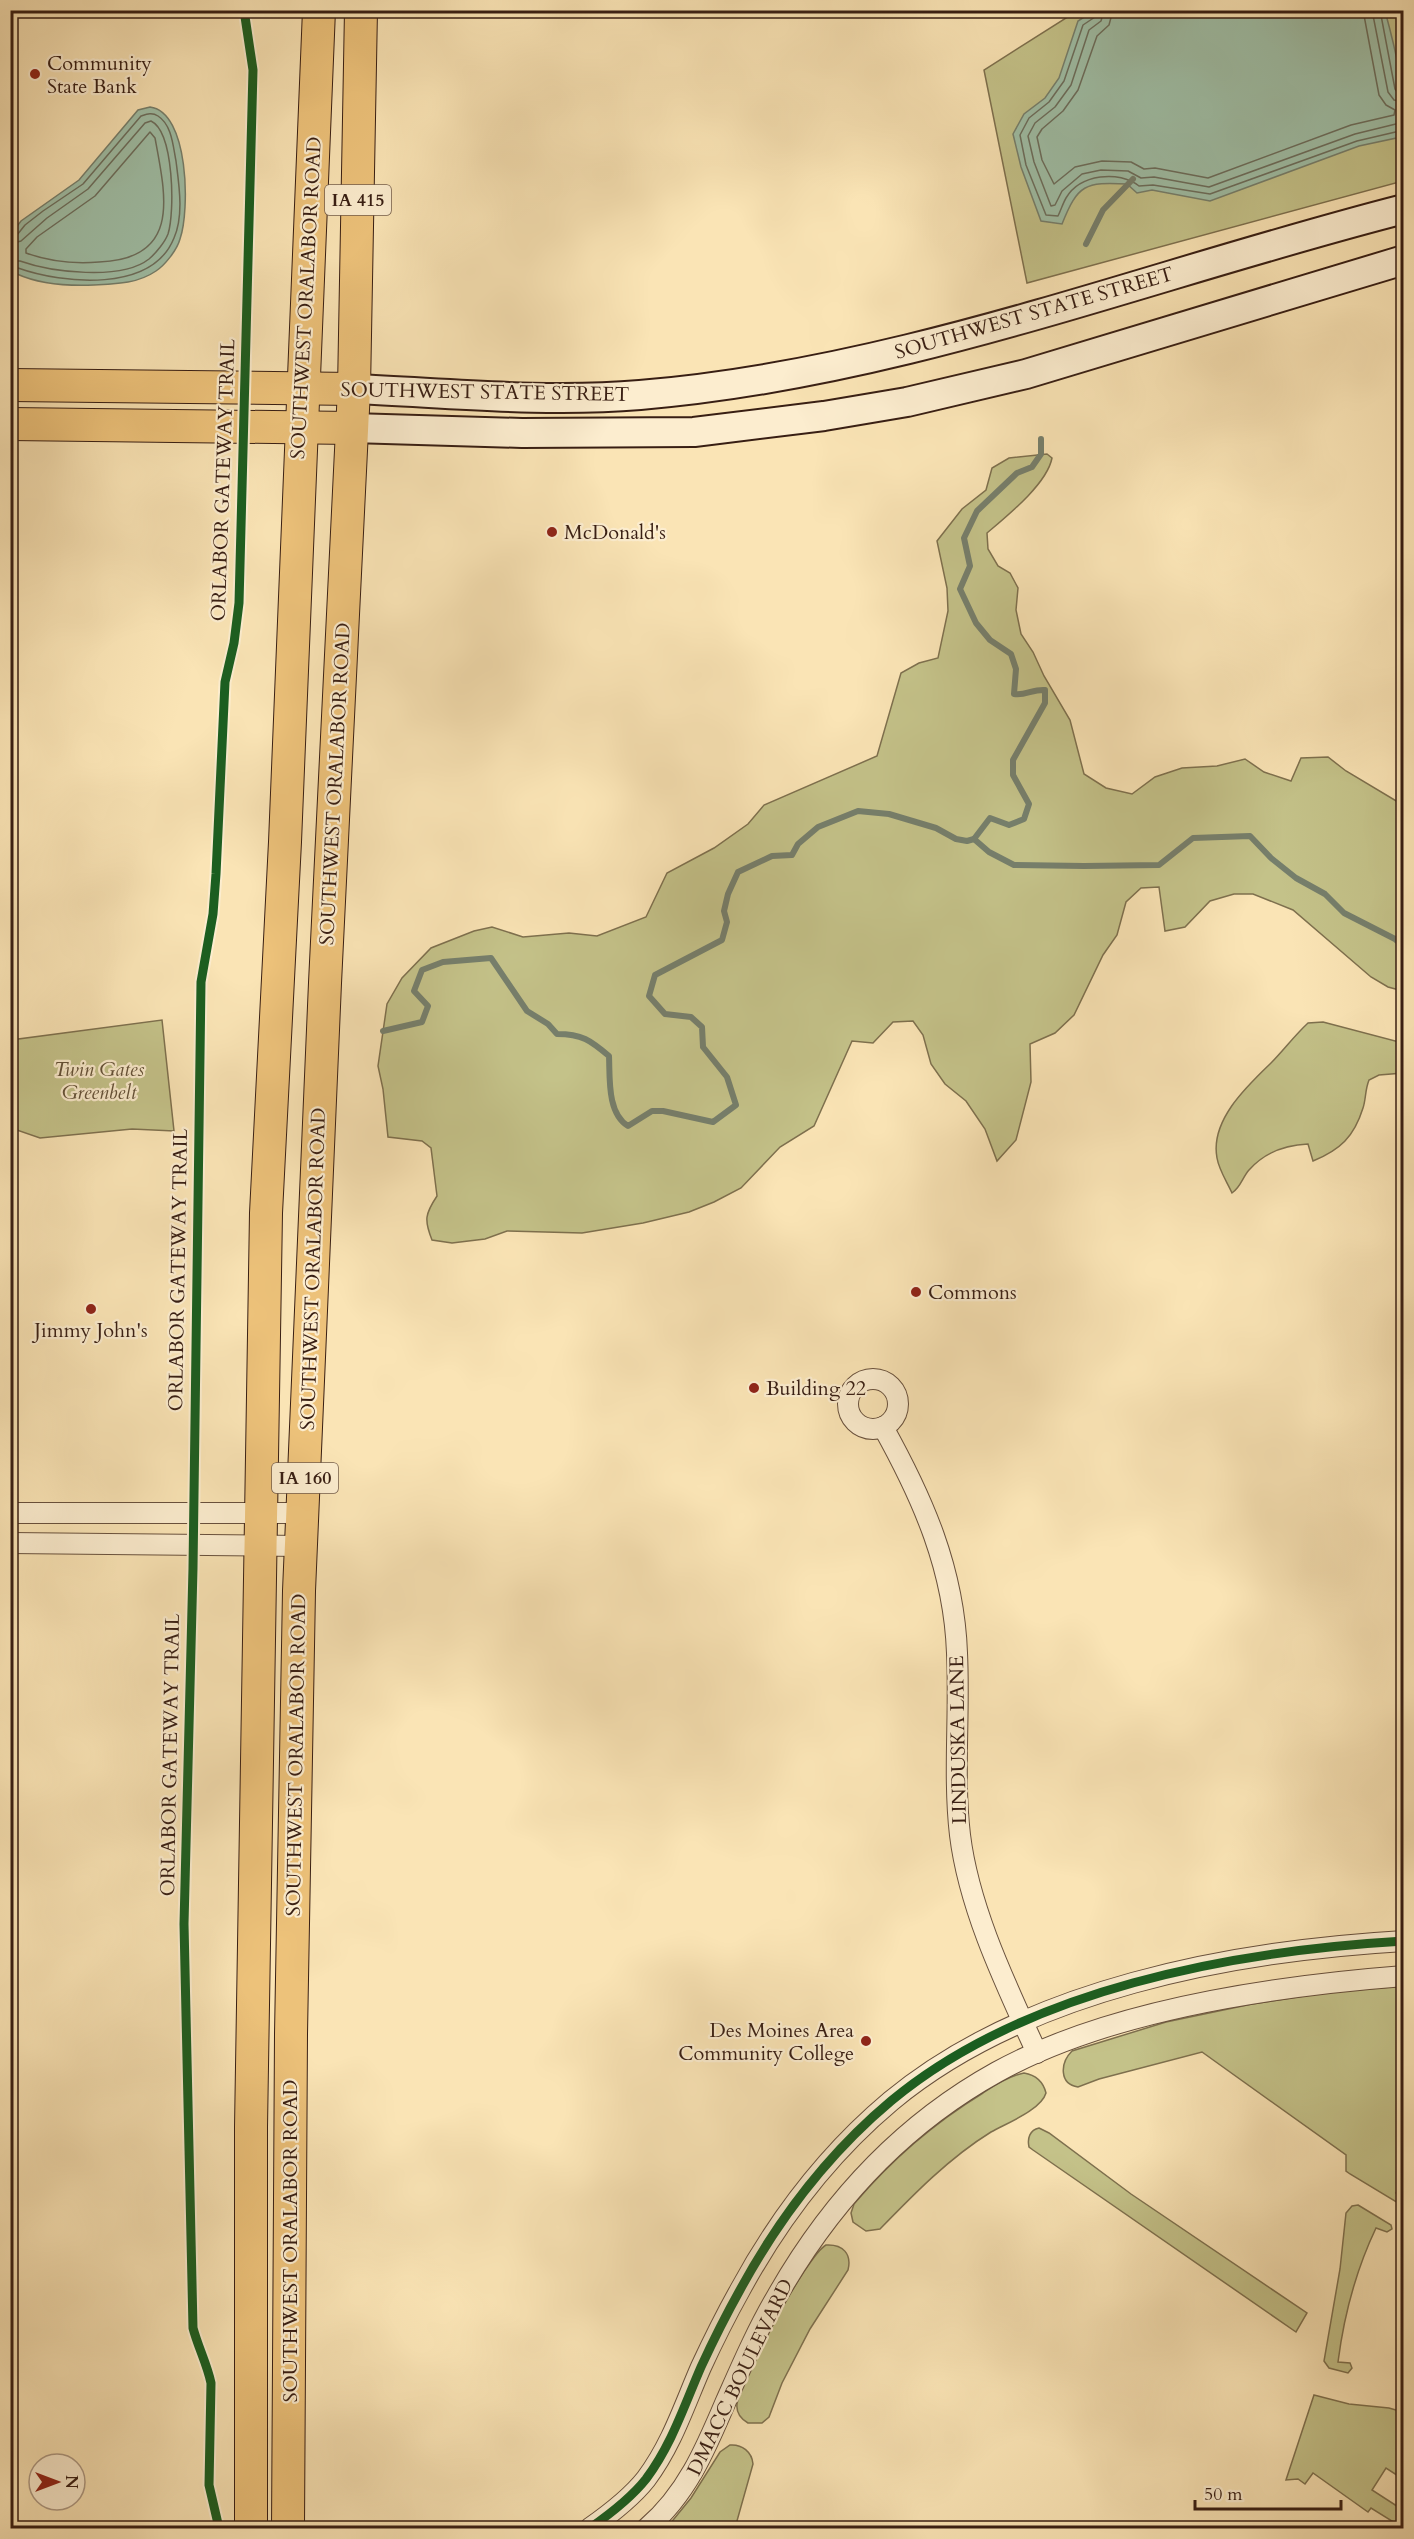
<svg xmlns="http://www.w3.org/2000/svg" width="1414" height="2539" viewBox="0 0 1414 2539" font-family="Cardo,serif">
  <rect width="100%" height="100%" fill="#fae4b5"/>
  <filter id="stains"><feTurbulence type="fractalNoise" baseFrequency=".00333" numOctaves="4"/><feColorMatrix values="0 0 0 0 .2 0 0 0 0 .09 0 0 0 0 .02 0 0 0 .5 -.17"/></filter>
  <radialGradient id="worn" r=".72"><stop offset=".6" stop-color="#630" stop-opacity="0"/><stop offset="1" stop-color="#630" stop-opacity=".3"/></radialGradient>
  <g fill="#c4c289" stroke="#7e704e" stroke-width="1.5">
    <path d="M1077 11H1403V181L1027 283 984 70Z"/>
    <path d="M1047 454 1052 458C1047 484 1007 516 987 533L988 549 998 566 1010 573 1018 588 1016 610 1021 634 1033 652 1044 676 1070 720 1084 774 1106 788 1132 794 1155 777 1182 768 1217 766 1245 759 1264 772 1291 781 1301 758 1328 757 1346 771 1403 805V991L1388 987 1371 977 1293 910 1253 894H1234L1210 901 1185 927 1165 931 1159 887 1141 888 1126 902 1117 935 1103 955 1074 1015 1055 1033 1030 1044 1031 1082 1016 1140 997 1161 985 1129 966 1101 945 1084 931 1064 923 1035 913 1021 893 1022 873 1043 852 1041 814 1126 780 1147 741 1188 714 1202 689 1212 643 1223 582 1233 507 1231 485 1239 452 1243 432 1240C424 1220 425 1214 437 1196L431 1148 422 1141 388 1137 383 1089 378 1066 387 1004 402 978 431 948 474 931 492 927 523 937 569 933 597 936 646 917 667 873 714 848 748 824 764 805 877 756 901 673 919 663 938 658 948 611 947 588 937 541 962 509 986 490 992 468 1009 458Z"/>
    <path d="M162 1020 174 1131 132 1129 40 1138 11 1128V1040Z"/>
    <path d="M1323 1022 1403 1043V1073L1379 1075 1369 1080C1365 1090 1366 1099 1363 1108 1354 1137 1340 1150 1313 1161L1308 1144C1285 1145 1265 1152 1249 1170 1242 1178 1241 1187 1232 1193 1227 1182 1219 1170 1217 1158 1210 1121 1246 1087 1270 1064 1283 1051 1294 1036 1308 1023Z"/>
    <path d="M1403 1986 1404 2180 1396 2193 1403 2197V2206L1350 2174 1346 2171V2155L1202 2052 1099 2079 1078 2087C1059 2084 1060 2063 1072 2051L1166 2022 1252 2004 1330 1992Z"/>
    <path d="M1024 2073C1036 2075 1043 2081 1046 2093 1041 2110 1007 2123 991 2132 949 2158 914 2194 880 2229L866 2231 853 2222 851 2213 854 2204C891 2160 934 2123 983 2093 995 2085 1009 2076 1024 2073Z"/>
    <path d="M1039 2128 1049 2133 1131 2194 1307 2313 1296 2332 1033 2150 1029 2147C1027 2138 1030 2130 1039 2128Z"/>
    <path d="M1358 2205 1391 2225 1392 2229 1387 2232 1376 2228C1356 2270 1344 2315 1338 2362L1350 2363 1352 2368 1348 2373 1329 2368 1324 2361 1340 2269 1346 2213 1352 2206Z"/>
    <path d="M826 2245C843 2244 852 2254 848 2270L810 2329 782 2383 769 2417 762 2423H748C741 2419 736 2413 737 2404 741 2380 807 2255 826 2245Z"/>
    <path d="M1314 2395 1349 2404 1389 2408 1403 2412V2479L1386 2468 1372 2490 1403 2510V2528L1371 2508 1368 2512 1313 2473 1305 2484 1298 2479 1286 2480Z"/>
    <path d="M730 2445C742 2444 752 2452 753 2464L735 2528H671L669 2525 691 2498 720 2452Z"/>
  </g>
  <g fill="#9fbfa7" stroke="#767f6c" stroke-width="1.5">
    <path d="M1095 10 1385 11C1393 40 1411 109 1401 137L1359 146 1210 201 1152 190 1137 193 1127 184C1085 182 1078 184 1062 224L1041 221 1021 167 1013 134 1024 114 1045 98 1059 78 1078 21Z"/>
    <path d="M150 107C189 112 190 210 180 239 177 250 165 265 156 271 137 284 115 284 94 285 70 286 39 284 17 274L11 275V234L21 221 79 180 138 110Z"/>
  </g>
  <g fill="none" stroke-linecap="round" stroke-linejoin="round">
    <g stroke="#6c6e5d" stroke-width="1.5">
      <path d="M1097 10 1095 17 1083 25 1064 81 1049 102 1029 118 1020 135 1026 165 1046 215 1058 216C1061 210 1063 203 1066 198 1080 174 1119 170 1139 186L1153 185 1210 194 1357 141 1404 130"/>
      <path d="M1104 10 1101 21 1089 30 1071 85 1055 107 1035 123 1028 136 1034 162 1051 206 1055 205 1062 191 1082 174 1101 170 1128 171 1141 178 1154 177 1209 187 1355 134 1404 122"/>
      <path d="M1113 10 1109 25 1097 36 1078 90 1063 111 1042 129 1037 137 1042 160 1054 184 1075 167 1102 161 1131 162 1144 169 1155 168 1208 178 1351 125 1394 115 1395 110 1386 105 1379 95 1363 10"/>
      <path d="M1372 10 1388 92 1394 100 1404 102"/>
      <path d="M1380 10 1395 89 1398 93 1404 94"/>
      <path d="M150 132 155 138C166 197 181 259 99 262 75 264 48 261 26 253V249L37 237 95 196Z"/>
      <path d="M10 237 17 235 25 225 43 211 83 184 141 116C147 114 152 112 158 116 172 125 173 146 176 161 179 185 184 215 174 238 152 293 63 284 18 268L10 269"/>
      <path d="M10 244 21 241 47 218 88 189 145 123 151 121C174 132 175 212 168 234 165 242 156 253 149 259 121 281 51 272 20 261H10"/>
    </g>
    <g stroke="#767f6c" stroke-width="6">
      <path d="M1086 244 1103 210 1133 179"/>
      <path d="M974 839 989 852 1014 865 1084 866 1159 865 1193 838 1250 836 1271 858 1296 878 1325 894 1344 913 1395 939 1404 947"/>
      <path d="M383 1031 422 1022 428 1006 414 991 422 970 443 962 491 958 527 1011 548 1024 557 1034C582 1034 590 1040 609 1056 610 1078 607 1113 628 1126L652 1111H663L713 1122 736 1105 727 1077 703 1047 702 1027 691 1017 665 1014 649 996 655 975 722 940 727 922 724 911 728 894 738 872 772 856 792 855 798 844 818 827 858 811 889 814 936 828 956 839 967 841 974 839 990 818 1009 825 1024 819 1029 804 1013 775V760L1045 703V690C1033 689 1025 696 1014 694L1016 669 1011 654 990 640 976 623 960 589 970 566 964 538 977 511 1017 473 1032 467 1041 454V439"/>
    </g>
    <g stroke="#68503c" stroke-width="22">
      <g id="minor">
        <circle cx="873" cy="1404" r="25"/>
        <path d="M883 1427C923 1499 954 1569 957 1653 960 1714 953 1775 960 1835 969 1909 1006 1985 1037 2053"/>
        <path d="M10 1513H303"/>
        <path d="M10 1543 302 1546"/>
        <path d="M590 2528C610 2514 631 2498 646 2479 672 2444 684 2406 701 2367 713 2341 726 2315 740 2290 778 2220 829 2153 891 2101 1026 1989 1232 1951 1404 1941"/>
        <path d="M647 2528C687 2494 706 2448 726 2401 742 2365 757 2330 777 2296 830 2203 903 2124 997 2072 1111 2009 1275 1986 1404 1976"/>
      </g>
    </g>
    <g stroke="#381e13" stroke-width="32">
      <g id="secondary">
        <path d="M354 389C449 393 545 403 640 395 904 373 1149 274 1404 209"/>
        <path d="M352 428 522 433 694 432 824 416 907 402 1026 374 1404 260"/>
      </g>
    </g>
    <g stroke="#381e13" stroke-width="34">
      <g id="primary">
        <path d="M10 385 354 389"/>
        <path d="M10 424 352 428"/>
        <path d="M251 2528V2127L266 1213 285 842 319 10"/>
        <path d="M288 2528 291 2034 299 1591 325 983 354 389 361 10"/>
      </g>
    </g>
    <use href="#minor" stroke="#fcedcf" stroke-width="20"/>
    <use href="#secondary" stroke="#fcedcf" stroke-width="28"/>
    <use href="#primary" stroke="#edc27a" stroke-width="32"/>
    <g stroke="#fcedcf" stroke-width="13">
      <g id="cycleway">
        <path d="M219 2528 209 2485 211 2383C207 2364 198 2347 193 2328L184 1924 193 1568 201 982 213 914 216 874 225 682 234 643 239 603 253 70 244 10"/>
        <path d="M590 2528C610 2514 631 2498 646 2479 672 2444 684 2406 701 2367 713 2341 726 2315 740 2290 778 2220 829 2153 891 2101 1026 1989 1232 1951 1404 1941"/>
      </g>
    </g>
    <use href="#cycleway" stroke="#1b5e20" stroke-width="9"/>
  </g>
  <g fill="#8f2418" stroke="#fcedcf" stroke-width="2">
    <circle cx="35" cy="74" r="6"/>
    <circle cx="552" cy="532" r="6"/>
    <circle cx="916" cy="1292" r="6"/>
    <circle cx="91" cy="1309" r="6"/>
    <circle cx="754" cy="1388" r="6"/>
    <circle cx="866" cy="2041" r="6"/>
  </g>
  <g text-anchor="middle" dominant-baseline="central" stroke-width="4.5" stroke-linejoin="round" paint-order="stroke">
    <g fill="#fcedcf" stroke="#735c4b" stroke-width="1.5">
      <rect x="325" y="185" width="66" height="30" rx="4.5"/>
      <rect x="272" y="1463" width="66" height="30" rx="4.5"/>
    </g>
    <g font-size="18" font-weight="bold" fill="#381e13">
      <text x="358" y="200">IA 415</text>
      <text x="305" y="1478">IA 160</text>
    </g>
    <g font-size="20" fill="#381e13" stroke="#fcedcf" text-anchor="start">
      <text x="47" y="63">Community<tspan x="47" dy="23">State Bank</tspan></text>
      <text x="564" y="532">McDonald's</text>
      <text x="928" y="1292">Commons</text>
      <text x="91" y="1330" text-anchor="middle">Jimmy John's</text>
      <text x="766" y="1388">Building 22</text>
      <text x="854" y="2030" text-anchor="end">Des Moines Area<tspan x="854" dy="23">Community College</tspan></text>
    </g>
    <g font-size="20" fill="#381e13" stroke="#fcedcf">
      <text transform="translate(306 298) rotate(-87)">SOUTHWEST ORALABOR ROAD</text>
      <text transform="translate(1034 313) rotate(-16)">SOUTHWEST STATE STREET</text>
      <text transform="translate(485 392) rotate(1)">SOUTHWEST STATE STREET</text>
      <text transform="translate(223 480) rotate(-88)">ORLABOR GATEWAY TRAIL</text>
      <text transform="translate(335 784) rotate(-87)">SOUTHWEST ORALABOR ROAD</text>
      <text transform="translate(313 1269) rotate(-88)">SOUTHWEST ORALABOR ROAD</text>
      <text transform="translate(178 1270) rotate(-89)">ORLABOR GATEWAY TRAIL</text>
      <text transform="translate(958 1740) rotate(-91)">LINDUSKA LANE</text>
      <text transform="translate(170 1755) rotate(-89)">ORLABOR GATEWAY TRAIL</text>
      <text transform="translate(296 1755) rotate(-89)">SOUTHWEST ORALABOR ROAD</text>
      <text transform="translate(290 2241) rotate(-90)">SOUTHWEST ORALABOR ROAD</text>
      <text transform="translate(740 2377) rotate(-64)">DMACC BOULEVARD</text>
    </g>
    <g font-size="20" font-style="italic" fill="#624f36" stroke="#fcedcf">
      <text x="99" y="1069">Twin Gates<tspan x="99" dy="23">Greenbelt</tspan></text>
    </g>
  </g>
  <rect width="1414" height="2539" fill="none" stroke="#fae4b5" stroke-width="36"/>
  <rect x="12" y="12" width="1390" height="2515" fill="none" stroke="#381e13" stroke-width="3"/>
  <rect x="18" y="18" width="1378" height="2503" fill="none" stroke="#381e13" stroke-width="1.5"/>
  <g transform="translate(57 2482) rotate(90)"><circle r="28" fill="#fcedcf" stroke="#ae9a84" stroke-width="1.5"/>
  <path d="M0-4.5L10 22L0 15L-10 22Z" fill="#8f2418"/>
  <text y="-9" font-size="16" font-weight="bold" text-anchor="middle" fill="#381e13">N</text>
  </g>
  <path d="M1195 2500v9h146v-9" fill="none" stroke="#381e13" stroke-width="3"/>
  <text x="1204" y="2500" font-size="18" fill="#381e13" stroke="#fcedcf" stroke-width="4.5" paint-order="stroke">50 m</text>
  <rect width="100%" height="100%" filter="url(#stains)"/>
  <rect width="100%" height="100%" fill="url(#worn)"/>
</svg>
